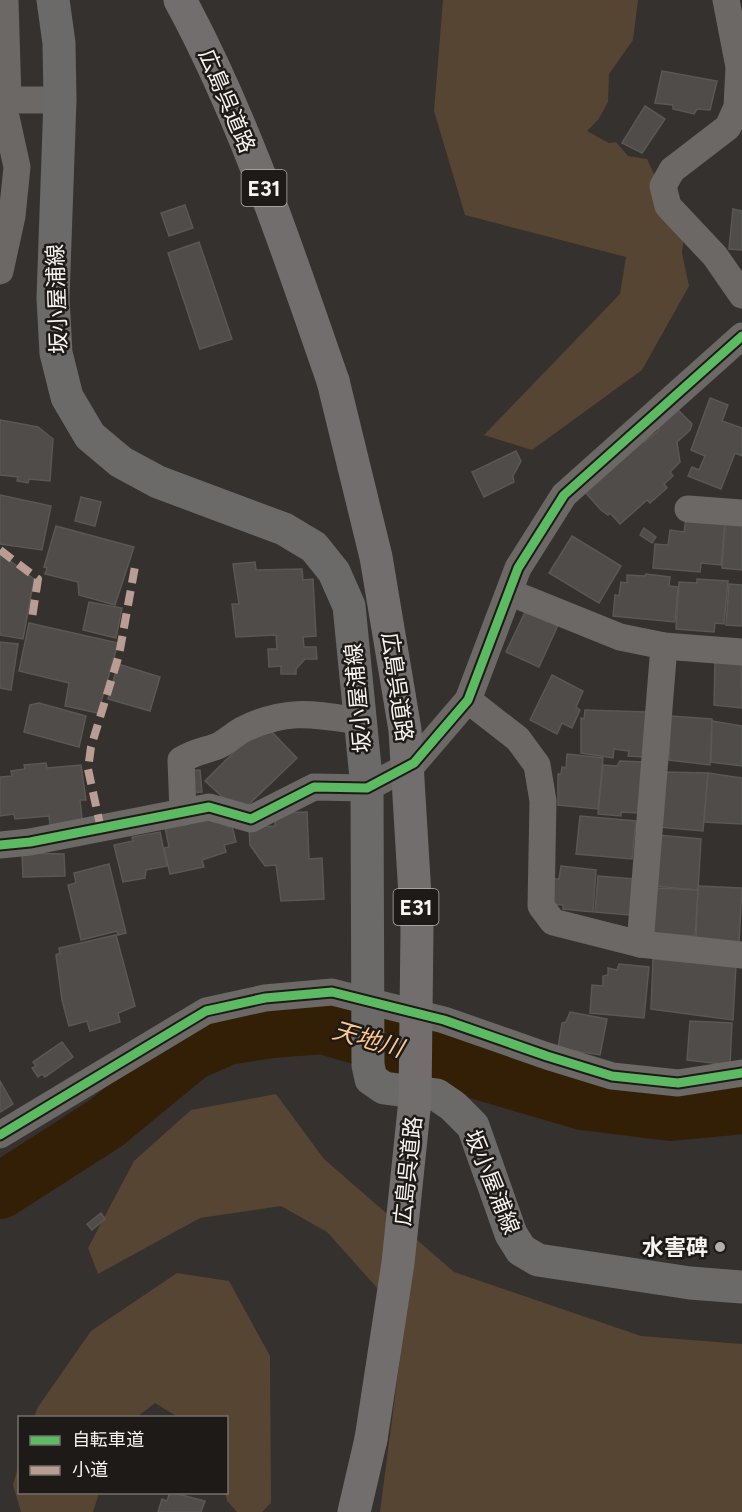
<svg xmlns="http://www.w3.org/2000/svg" width="742" height="1512" viewBox="0 0 742 1512" font-family="Figtree,'Noto Sans JP',sans-serif">
  <rect width="100%" height="100%" fill="#35312e"/>
  <g fill="#564533">
    <path d="M443 0H638L633 40 609 74 608 102 598 120 587 131 609 143 616 142 628 156 647 159 684 237 682 253 689 286 642 370 532 450 484 435 620 294 626 257 465 215 434 111Z"/>
    <path d="M276 1094 324 1159 454 1272 641 1336 742 1344V1512H380L405 1319 327 1232 281 1206 200 1218 98 1274 88 1248 134 1161 191 1110Z"/>
    <path d="M177 1273 229 1281 270 1356 271 1503 262 1512H237L227 1501 225 1493 226 1418 178 1417 155 1403 137 1417H34L38 1407 91 1331Z"/>
    <path d="M19 1464 20 1492 99 1493 93 1512H21L13 1485Z"/>
  </g>
  <g fill="none" stroke-linecap="round" stroke-linejoin="round">
    <path stroke="#331f05" stroke-width="56" d="M0 1191 106 1123 191 1053 227 1037 271 1030 323 1026 583 1102 671 1113 742 1106"/>
  </g>
  <g fill="#4f4c4a" stroke="#5a5754" stroke-width="1.5">
    <path d="M662 71 717 81 710 110 697 109 694 114 673 109V105L655 103Z"/>
    <path d="M645 106 665 119 642 153 622 143Z"/>
    <path d="M185 205 193 228 169 236 161 213Z"/>
    <path d="M733 209 742 211V250L729 249Z"/>
    <path d="M199 242 232 339 200 349 168 253Z"/>
    <path d="M710 398 728 405 722 421 742 428V456L735 453 721 489 688 476 692 467 699 470 705 456 691 450Z"/>
    <path d="M677 409 692 424 690 430 677 442 680 462 670 472 673 476 664 484 667 488 650 503 647 500 620 524 610 513 608 515 601 510 585 492 640 438 644 442 659 430 657 427Z"/>
    <path d="M0 420 38 427 53 439 50 481 29 479 28 483 17 481 18 477 0 475Z"/>
    <path d="M516 451 521 461 513 476 514 482 484 497 472 472Z"/>
    <path d="M0 495 51 506 42 550 0 544Z"/>
    <path d="M81 497 101 502 95 526 75 521Z"/>
    <path d="M686 518 725 522 721 565 701 563 700 572 653 568 655 544 668 545 670 530 684 532Z"/>
    <path d="M725 524 742 525V570L722 568Z"/>
    <path d="M56 526 134 547 115 605 79 595 78 582 45 574 47 568 44 567Z"/>
    <path d="M644 528 656 537 652 543 640 535Z"/>
    <path d="M572 536 621 566 599 603 549 573Z"/>
    <path d="M0 553 34 579 23 639 0 635Z"/>
    <path d="M255 562 256 570 302 569 303 580 313 579 316 636 303 637 304 647H316L317 659H305L296 669V674H281V666L269 667 268 649H277L276 635 236 637 232 604H239L233 564Z"/>
    <path d="M646 574 670 577 669 586 678 587 675 622 613 616 615 595 619 596 621 582 627 583V575L645 576Z"/>
    <path d="M697 579 728 581 724 624 715 623 714 632 676 629 679 582 697 583Z"/>
    <path d="M729 584 742 585V626L726 625Z"/>
    <path d="M89 602 122 608 116 638 83 630Z"/>
    <path d="M526 610 558 625 539 667 506 652Z"/>
    <path d="M29 623 118 643 98 713 65 706 69 683 19 671Z"/>
    <path d="M0 642 18 644 11 690 0 688Z"/>
    <path d="M715 661 741 664 742 708 714 705Z"/>
    <path d="M118 664 160 677 150 711 108 699Z"/>
    <path d="M552 675 583 691 576 707 580 710 572 728 562 723 557 734 530 720Z"/>
    <path d="M39 703 86 716 79 747 24 732 30 705Z"/>
    <path d="M585 710 646 712 643 757 628 756 629 751 614 749 613 758 581 753V718L584 719Z"/>
    <path d="M671 716 712 719 710 765 669 760Z"/>
    <path d="M712 721 742 726V766L711 762Z"/>
    <path d="M269 729 297 758 240 813 205 781 242 744Z"/>
    <path d="M567 754 603 758 598 809 558 805V774H561L562 767 566 768Z"/>
    <path d="M620 761 643 762 639 813 621 812V816L598 814 603 765 617 766Z"/>
    <path d="M46 763 47 768 81 765 86 800H80L83 829 51 832 49 816 15 819 14 814 0 816V777L12 776 11 771 25 769 24 765Z"/>
    <path d="M200 770 202 792 190 793 188 771Z"/>
    <path d="M663 772 708 773 703 831 658 827Z"/>
    <path d="M708 773 742 778V824L704 822Z"/>
    <path d="M307 812 309 859 322 858 324 899 281 901 276 865 265 866 250 845 249 827 275 826V813Z"/>
    <path d="M225 814 228 827 232 826 236 842 224 845 226 852 202 860 204 867 170 874 164 848 169 847 165 827Z"/>
    <path d="M580 816 636 821 632 859 576 854Z"/>
    <path d="M160 832 167 866 146 870 145 878 123 882 114 845 133 841 132 837Z"/>
    <path d="M658 835 701 839 698 890 654 886Z"/>
    <path d="M22 853 64 854 65 876 23 877Z"/>
    <path d="M109 864 126 933 118 935 117 931 81 940 68 885 76 883 74 873Z"/>
    <path d="M561 866 596 870 593 912 563 909V905L552 904 554 879H559Z"/>
    <path d="M598 876 634 879 630 915 595 912Z"/>
    <path d="M698 886 742 888 739 942 696 939Z"/>
    <path d="M654 888 698 890 695 936 652 933Z"/>
    <path d="M116 935 135 1006 118 1013 120 1022 90 1031 87 1021 69 1026 62 1000 56 955 60 953 59 948Z"/>
    <path d="M653 959 736 966 733 1020 651 1009Z"/>
    <path d="M619 964 649 967 644 1018 590 1013 592 985 603 986V976L608 975V968L617 970Z"/>
    <path d="M570 1012 607 1019 600 1055 558 1048 562 1023 566 1022Z"/>
    <path d="M690 1021 732 1023 730 1065 687 1060Z"/>
    <path d="M62 1042 73 1057 45 1077 42 1074 38 1077 32 1068 36 1066 33 1062Z"/>
    <path d="M0 1081 13 1104 0 1112Z"/>
    <path d="M101 1213 105 1219 92 1230 87 1224Z"/>
    <path d="M170 1492 205 1501 201 1512H158L162 1499 167 1501Z"/>
  </g>
  <g fill="none" stroke-linecap="round" stroke-linejoin="round">
    <g stroke="#6b6866" stroke-width="27">
      <path d="M726 0 739 67 737 107 728 127 672 170 663 186 668 206 715 256 742 295"/>
      <path d="M8 100H60"/>
      <path d="M0 271 12 216 17 167 4 108 8 100 5 0"/>
      <path d="M688 509 742 513"/>
      <path d="M511 593 620 637 664 646 742 652"/>
      <path d="M468 700 518 739 537 765 543 801 541 906 553 922 640 944 742 955"/>
      <path d="M183 812 181 760C195 752 200 752 215 747 224 744 233 735 242 730 286 708 313 714 359 721"/>
      <path d="M0 845 30 842 209 807 251 819 314 787 367 788 414 763 468 700 518 568 564 495 742 336"/>
      <path d="M640 944 664 646"/>
      <path d="M0 1135 206 1011 265 998 332 992 444 1020 547 1056 612 1076 678 1083 742 1073"/>
    </g>
    <path stroke="#6c6a69" stroke-width="33" d="M53 0 59 43 60 100 53 298 56 353 67 397 90 436 121 462 158 482 284 529 314 547 334 572 349 606 367 788 368 1065 371 1079 384 1088 437 1095 453 1106 473 1126 511 1234 521 1250 538 1260 690 1283 742 1287"/>
    <g stroke="#716e6d" stroke-width="33">
      <path d="M180 0C245 120 288 252 333 381"/>
      <path d="M354 1512 371 1439"/>
    </g>
    <path stroke="#716e6d" stroke-width="33" d="M333 381 376 557 405 730 417 929 415 1100 398 1263 371 1439"/>
    <g stroke="#b99d93" stroke-width="8" stroke-dasharray="15 8" stroke-linecap="butt">
      <path d="M0 550 38 579 32 618"/>
      <path d="M101 829 88 769 91 747 119 655 136 561"/>
    </g>
    <g stroke="#1d1a17" stroke-width="13">
      <g id="cycleway">
        <path d="M0 845 30 842 209 807 251 819 314 787 367 788 414 763 468 700 518 568 564 495 742 336"/>
        <path d="M0 1135 206 1011 265 998 332 992 444 1020 547 1056 612 1076 678 1083 742 1073"/>
      </g>
    </g>
    <use href="#cycleway" stroke="#5cba63" stroke-width="9"/>
  </g>
  <circle fill="#b3afab" stroke="#1d1a17" stroke-width="2" cx="720" cy="1247" r="6"/>
  <g text-anchor="middle" dominant-baseline="central" stroke-width="5" stroke-linejoin="round" paint-order="stroke">
    <g fill="#1d1a17" stroke="#b6b2ae" stroke-width="1.5">
      <rect x="241.5" y="170" width="45" height="36" rx="4.5"/>
      <rect x="393.5" y="889" width="45" height="36" rx="4.5"/>
    </g>
    <g font-size="21" font-weight="bold" fill="#f7f3ef">
      <text x="264" y="188">E31</text>
      <text x="416" y="907">E31</text>
    </g>
    <g font-size="22" fill="#f7f3ef" stroke="#1d1a17">
      <text transform="translate(227 101) rotate(67)">広島呉道路</text>
      <text transform="translate(57 299) rotate(-92)">坂小屋浦線</text>
      <text transform="translate(397 687) rotate(82)">広島呉道路</text>
      <text transform="translate(358 698) rotate(-95)">坂小屋浦線</text>
      <text transform="translate(408 1171) rotate(-84)">広島呉道路</text>
      <text transform="translate(492 1182) rotate(68)">坂小屋浦線</text>
    </g>
    <g font-size="22" font-weight="bold" fill="#f7f3ef" stroke="#1d1a17" text-anchor="end">
      <text x="708" y="1247">水害碑</text>
    </g>
    <g font-size="24" font-style="italic" fill="#ffc88d" stroke="#1d1a17">
      <text transform="translate(368 1039) rotate(16)">天地川</text>
    </g>
  </g>
  <rect x="18" y="1416" width="210" height="78" fill="#1d1a17" stroke="#74716d" stroke-width="1.5"/>
  <rect x="30" y="1436" width="30" height="9" fill="#5cba63" stroke="#74716d" stroke-width="1.5"/>
  <text x="72" y="1446" font-size="18" fill="#f7f3ef">自転車道</text>
  <rect x="30" y="1466" width="30" height="9" fill="#b99d93" stroke="#74716d" stroke-width="1.5"/>
  <text x="72" y="1476" font-size="18" fill="#f7f3ef">小道</text>
</svg>
